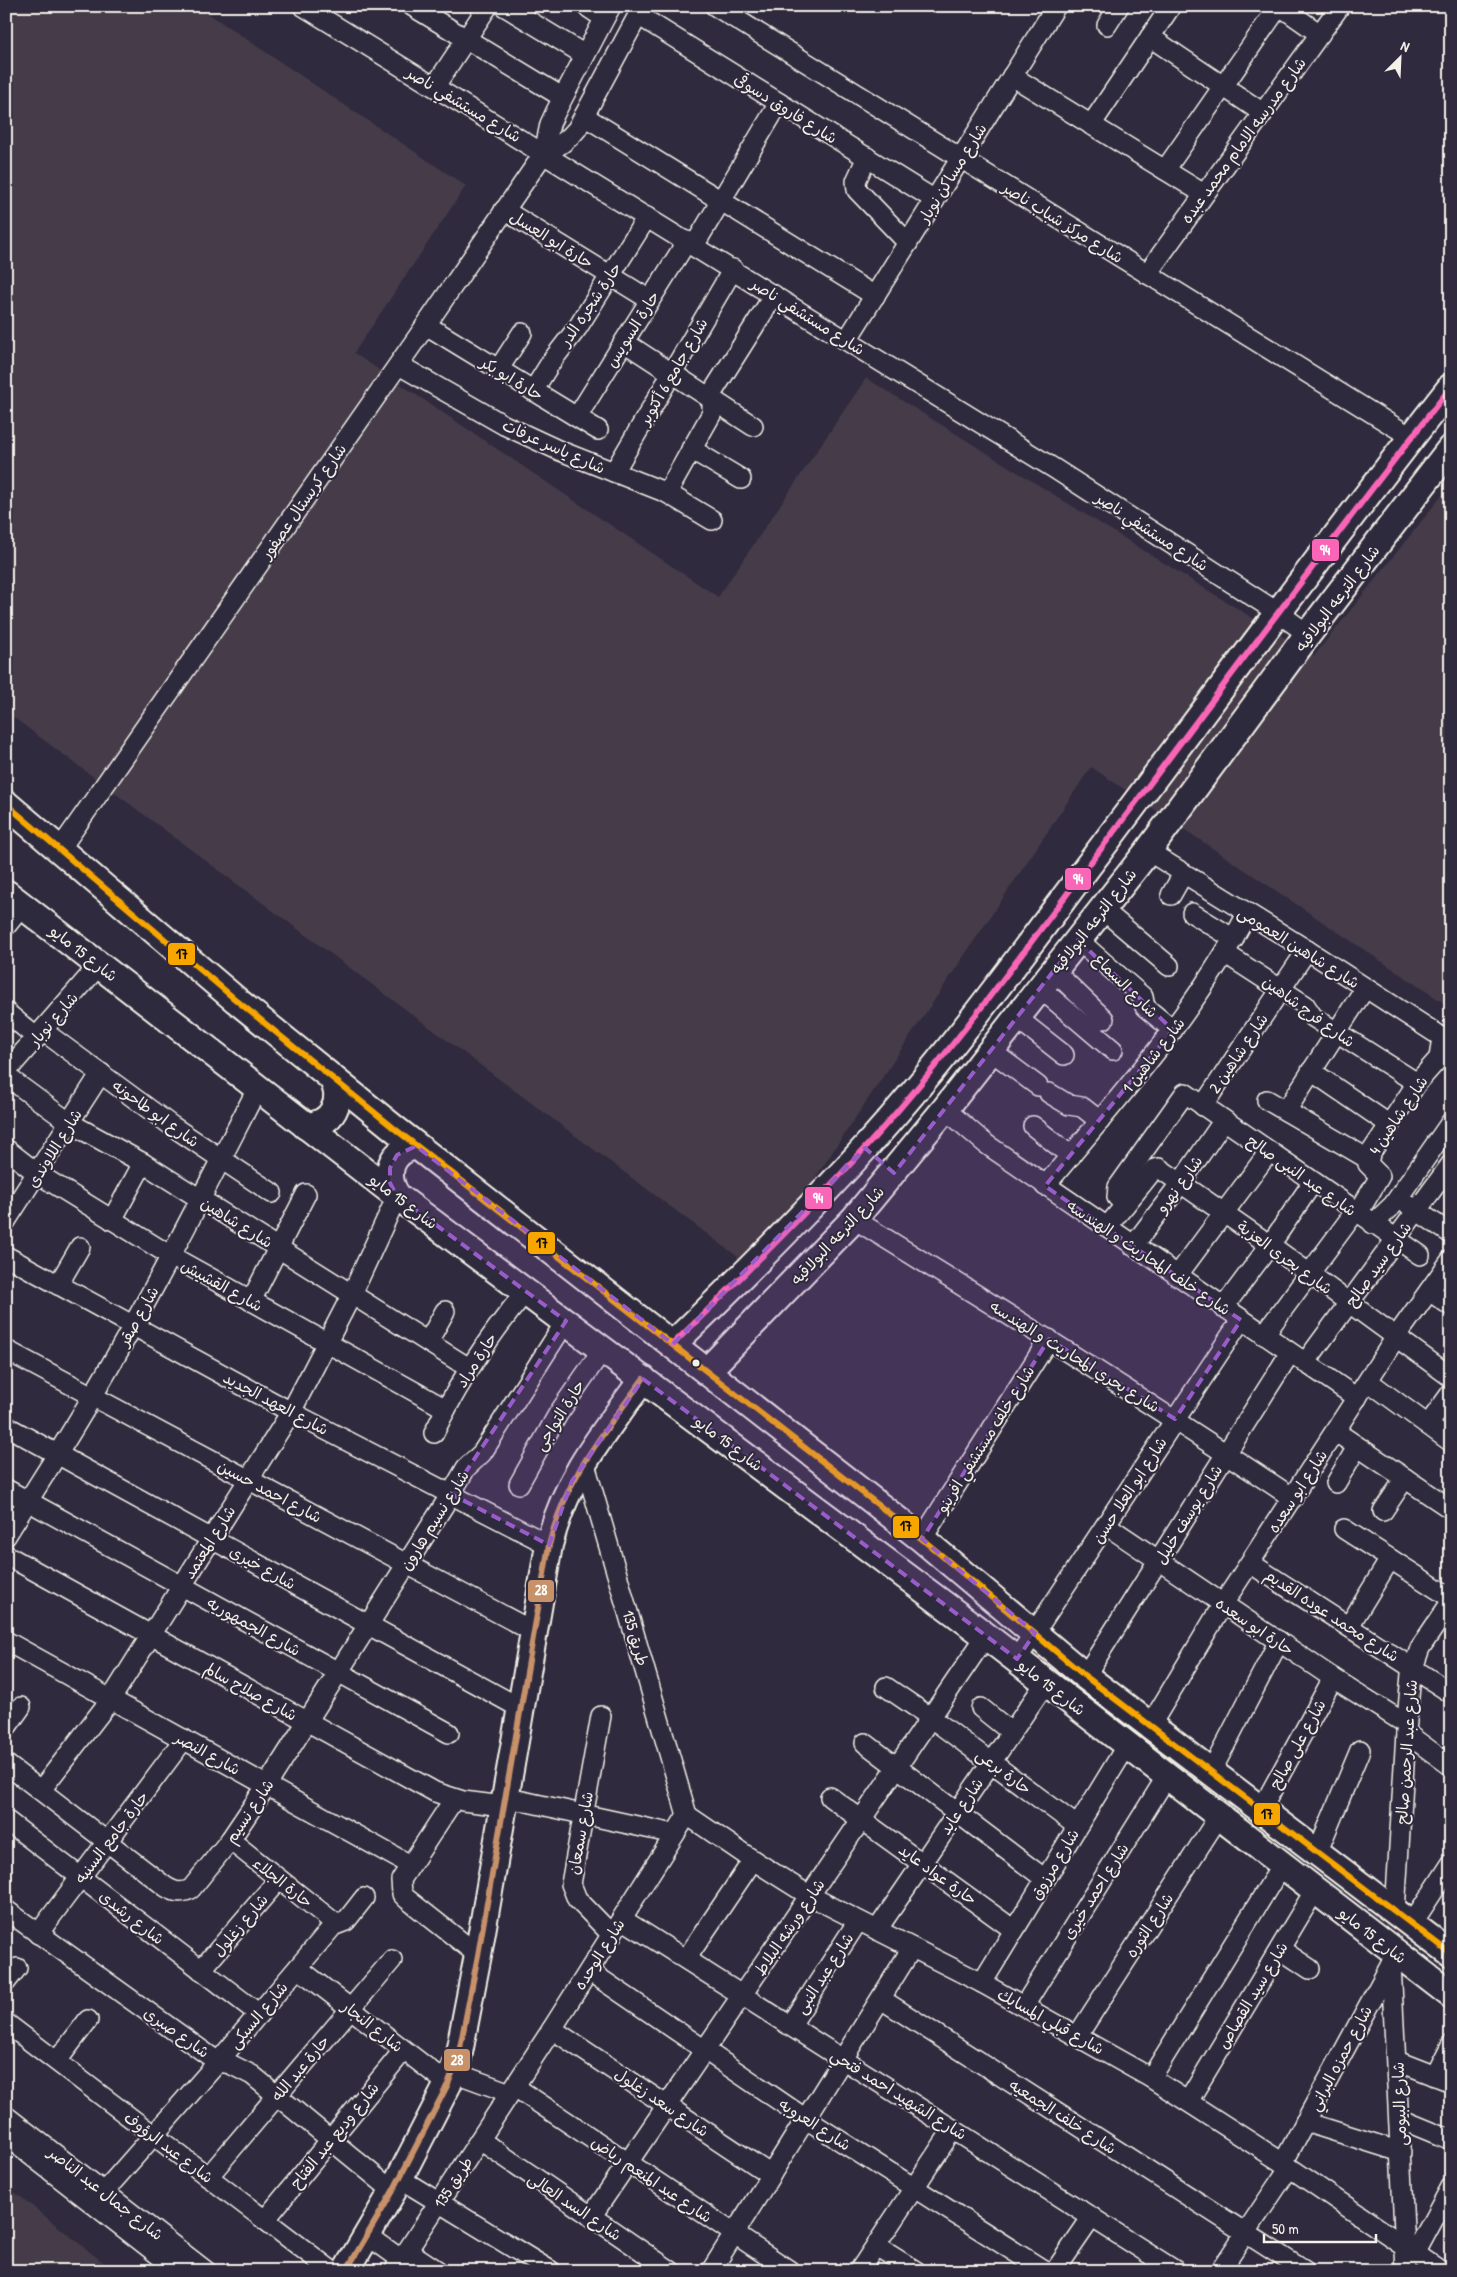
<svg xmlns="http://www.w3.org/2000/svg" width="1457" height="2277" viewBox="0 0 1457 2277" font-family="'Patrick Hand','Playpen Sans Arabic',sans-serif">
  <rect width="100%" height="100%" fill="#2f2a3d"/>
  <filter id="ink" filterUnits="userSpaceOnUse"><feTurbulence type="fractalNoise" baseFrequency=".02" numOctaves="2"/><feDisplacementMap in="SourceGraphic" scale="10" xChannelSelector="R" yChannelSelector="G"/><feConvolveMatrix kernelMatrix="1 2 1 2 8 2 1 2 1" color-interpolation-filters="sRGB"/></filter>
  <g filter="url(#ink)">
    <g fill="#443a49">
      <path d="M6 6H197L466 186 354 353 718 597 866 378 1314 656 1447 489 1451 491V1008L1091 767 754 1269 6 712Z"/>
      <path d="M6 2185 114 2271H6Z"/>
    </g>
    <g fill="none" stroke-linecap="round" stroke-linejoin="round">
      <g stroke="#f4f1e8" stroke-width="22">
        <g id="street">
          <path d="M303 6 1055 469 1277 612 1308 634"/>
          <path d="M412 6 562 97"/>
          <path d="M504 6 585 55"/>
          <path d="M586 6 604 18"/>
          <path d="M715 6 1411 437"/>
          <path d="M1280 6 1320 34"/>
          <path d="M638 15 935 200"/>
          <path d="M1107 25 1119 6"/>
          <path d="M1150 37 1263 113"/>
          <path d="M1012 76 1204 194"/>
          <path d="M435 86 488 6"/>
          <path d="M584 116 875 296"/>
          <path d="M1091 125 1171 6"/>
          <path d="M544 153C558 147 567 141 577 129L643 6"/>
          <path d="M867 157 856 181 857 190 908 243"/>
          <path d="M1165 170 1279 6"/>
          <path d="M504 210 650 300"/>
          <path d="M694 246 779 103"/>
          <path d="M1147 274 1340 6"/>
          <path d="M426 325 598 430"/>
          <path d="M847 340 1056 6"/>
          <path d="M624 342 753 426"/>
          <path d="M399 365 504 425 558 450 667 493 712 520"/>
          <path d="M498 370 522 333"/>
          <path d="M533 391 551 362 578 327 647 217"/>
          <path d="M577 417 687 241"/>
          <path d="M691 449 741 479"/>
          <path d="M614 472 733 269"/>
          <path d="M667 493 712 413V393L774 295"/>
          <path d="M60 849 426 325 544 153 550 124 556 111 611 6"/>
          <path d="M1148 851 1307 950 1451 1043"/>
          <path d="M1171 895 1183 874"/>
          <path d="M1102 909 1169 966"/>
          <path d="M1192 913 1234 939"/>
          <path d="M6 926 23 905"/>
          <path d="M1078 940 1143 997 1145 1007 1173 1030"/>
          <path d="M1226 954 1305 1005 1313 1017 1417 1083"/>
          <path d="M1054 971 1104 1019"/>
          <path d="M1040 988 1113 1050"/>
          <path d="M6 1012 37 1038"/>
          <path d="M1017 1018 1064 1055"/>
          <path d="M43 1031 172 1126 272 1193"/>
          <path d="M991 1051 1038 1086"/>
          <path d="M1311 1071 1390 1125"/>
          <path d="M6 1072 99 965"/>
          <path d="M6 1076 70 1123 143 1163 469 1368"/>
          <path d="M1049 1093 1069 1105 1082 1107 1100 1121"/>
          <path d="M1267 1100 1368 1159"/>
          <path d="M1203 1106 1307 950"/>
          <path d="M945 1109 986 1144 1357 1398"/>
          <path d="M1286 1111 1365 988"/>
          <path d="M1033 1126 1071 1156"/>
          <path d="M6 1149 38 1174 171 1256 446 1409"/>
          <path d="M1045 1186C1118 1099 1193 1015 1247 914"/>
          <path d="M1407 1204 1451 1234"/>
          <path d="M1125 1205 1154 1169 1159 1168 1270 1245 1451 1377"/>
          <path d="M1358 1213 1380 1176 1368 1164 1370 1154 1417 1083 1439 1058 1441 1044 1444 1039"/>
          <path d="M854 1219C1002 1310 1149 1402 1293 1498"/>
          <path d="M112 1220 143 1163"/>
          <path d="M6 1221 101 1073"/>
          <path d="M1373 1224 1393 1205 1451 1122"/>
          <path d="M1107 1227 1125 1205 1117 1197 1118 1187 1185 1093 1420 1255"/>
          <path d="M1133 1246 1180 1184 1224 1120"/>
          <path d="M6 1256 291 1412 549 1545"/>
          <path d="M1177 1276 1269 1152"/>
          <path d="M58 1285 80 1247"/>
          <path d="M1429 1291 1451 1306"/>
          <path d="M251 1301 306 1194"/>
          <path d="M1223 1308 1270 1245 1313 1182"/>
          <path d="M1264 1335 1355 1212"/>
          <path d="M428 1342 445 1311"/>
          <path d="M6 1350 534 1632"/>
          <path d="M1305 1363 1451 1164"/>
          <path d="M1368 1381 1451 1442"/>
          <path d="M1428 1425 1451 1393"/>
          <path d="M6 1426 520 1708"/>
          <path d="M1336 1432 1451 1509"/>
          <path d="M434 1433C459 1381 489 1336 526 1291"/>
          <path d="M584 1461 687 1815"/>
          <path d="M1336 1483 1357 1447"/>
          <path d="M519 1484 558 1414 603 1349"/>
          <path d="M6 1489 449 1733"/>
          <path d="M1383 1511 1405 1478"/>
          <path d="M1106 1525 1333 1678 1406 1724"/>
          <path d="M1344 1529 1451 1598"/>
          <path d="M6 1536C35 1489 65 1444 92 1397 152 1296 204 1192 257 1089"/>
          <path d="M922 1539 1049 1339"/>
          <path d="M6 1555 435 1792 463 1801 503 1806"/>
          <path d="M1250 1563 1451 1693"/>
          <path d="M1349 1626 1390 1559"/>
          <path d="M6 1641 410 1865"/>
          <path d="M1017 1659 1241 1320"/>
          <path d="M1085 1676 1290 1353"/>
          <path d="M886 1687 930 1717 1077 1826"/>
          <path d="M981 1708 1011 1732"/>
          <path d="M601 1716 571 1884 577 1899 612 1935"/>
          <path d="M1150 1726 1223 1604 1396 1337 1451 1260"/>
          <path d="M6 1728 21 1707"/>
          <path d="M1406 1733 1451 1766"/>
          <path d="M865 1743 1045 1879"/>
          <path d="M6 1764 166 1887C176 1893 182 1893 191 1889L230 1840 267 1785 451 1494 466 1468 482 1453 566 1321"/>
          <path d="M1211 1772 1279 1641"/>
          <path d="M41 1790 111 1699 291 1412 352 1294 397 1196"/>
          <path d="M504 1797 674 1834"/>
          <path d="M830 1797 1014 1930"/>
          <path d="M454 1799 401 1880 402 1894 407 1899 478 1955"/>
          <path d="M1261 1810 1333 1678"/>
          <path d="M687 1815 753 1860 810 1896 982 1983 1151 2078 1283 2163 1441 2271"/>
          <path d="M6 1820 259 2014"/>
          <path d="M230 1840 336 1924"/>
          <path d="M1317 1853 1360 1750"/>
          <path d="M6 1910 218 2062 230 2064 252 2075 393 2191"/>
          <path d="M1395 1912 1406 1733 1411 1674 1420 1648 1451 1602"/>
          <path d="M622 1919 1176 2271"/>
          <path d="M1412 1924 1451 1864"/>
          <path d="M877 1930 1046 1682"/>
          <path d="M38 1934 184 1739"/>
          <path d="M1280 1949 1310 1969"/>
          <path d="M686 1959 753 1860"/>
          <path d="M1391 1963 1406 2271"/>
          <path d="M298 1968 448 2084"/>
          <path d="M201 1970 279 1879"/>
          <path d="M589 1971 806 2119 1045 2271"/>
          <path d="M6 1982 17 1968"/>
          <path d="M982 1983 1127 1745"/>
          <path d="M881 1999 1305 2271"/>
          <path d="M1024 2006 1167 1776"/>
          <path d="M6 2023 332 2271"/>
          <path d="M791 2025 858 1921"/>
          <path d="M552 2029 771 2175"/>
          <path d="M1078 2035 1219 1816"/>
          <path d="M57 2061 88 2020"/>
          <path d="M1397 2061 1451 2082"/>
          <path d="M453 2072 510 2093"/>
          <path d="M1435 2076 1451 2045"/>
          <path d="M1151 2078 1282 1865"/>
          <path d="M515 2087 790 2271"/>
          <path d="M1189 2100 1315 1890"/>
          <path d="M6 2116 206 2271"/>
          <path d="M1400 2119 1451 2140"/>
          <path d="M1305 2122 1401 2152"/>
          <path d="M6 2136 179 2271"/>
          <path d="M480 2140 671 2271"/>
          <path d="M1283 2163 1391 1964"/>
          <path d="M208 2177 392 1960"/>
          <path d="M399 2178 551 2271"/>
          <path d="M94 2203 218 2062 333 1926 346 1921 364 1898"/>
          <path d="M591 2217 986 1636"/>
          <path d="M265 2220 403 2051"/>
          <path d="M367 2235 402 2260"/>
          <path d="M876 2246 916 2271"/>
          <path d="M408 2251 438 2271"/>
          <path d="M1416 2252 1451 2187"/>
          <path d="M394 2271 552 2029 687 1815"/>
          <path d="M711 2271 912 1948"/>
          <path d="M859 2271 953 2129"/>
          <path d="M1055 2271 1092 2217"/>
          <path d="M1220 2271 1289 2168"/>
        </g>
      </g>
      <g stroke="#f4f1e8" stroke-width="30">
        <g id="secondary">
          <path d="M6 804 236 1000 395 1129 922 1539 1085 1676 1451 1954"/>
          <path d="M6 893 397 1196 986 1636 1451 1995"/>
          <path d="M306 1126C332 1125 345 1101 332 1078"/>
          <path d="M397 1196C383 1175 390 1151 416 1146"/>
          <path d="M673 1344C738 1281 803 1217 864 1149 946 1059 1018 959 1091 862 1211 703 1328 543 1451 387"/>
          <path d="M707 1371 854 1219 945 1109 1148 851 1308 634 1451 448"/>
          <path d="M346 2271 393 2191 448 2084 458 2058 478 1955 549 1545C566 1477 603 1434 643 1379"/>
        </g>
      </g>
      <use href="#street" stroke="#2f2a3d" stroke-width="19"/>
      <use href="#secondary" stroke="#2f2a3d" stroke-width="26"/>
      <g stroke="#2f2a3d" stroke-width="10">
        <path id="bus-1" d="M6 804 236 1000 395 1129 922 1539 1085 1676 1451 1954"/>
      </g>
      <g stroke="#2f2a3d" stroke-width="10">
        <path id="bus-2" d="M673 1344C738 1281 803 1217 864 1149 946 1059 1018 959 1091 862 1211 703 1328 543 1451 387"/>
      </g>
      <g stroke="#2f2a3d" stroke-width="10">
        <path id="bus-3" d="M346 2271 393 2191 448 2084 458 2058 478 1955 549 1545C566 1477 603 1434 643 1379"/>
      </g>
      <use href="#bus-1" stroke="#f7a600" stroke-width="6"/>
      <use href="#bus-2" stroke="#fa66b7" stroke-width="6"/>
      <use href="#bus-3" stroke="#c7916a" stroke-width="6"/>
    </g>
  </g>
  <path fill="#995dc9" fill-opacity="0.2" stroke="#995dc9" stroke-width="4" stroke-dasharray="10 6" stroke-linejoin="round" d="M1078 940 1173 1030 1045 1186 1241 1320 1175 1419 1049 1339 922 1539 1035 1633 1017 1659 643 1379 572 1481 549 1545 451 1494 566 1321 397 1196 390 1183V1168L397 1155 416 1146 673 1344 865 1148 894 1173Z"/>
  <circle fill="#f4f1e8" stroke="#2f2a3d" stroke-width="2" cx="696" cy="1363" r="4.5"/>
  <g text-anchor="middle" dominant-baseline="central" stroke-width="4" stroke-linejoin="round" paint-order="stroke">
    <g font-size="16" fill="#f4f1e8" stroke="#2f2a3d">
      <text transform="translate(464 104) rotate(31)">شارع مستشفي ناصر</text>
      <text transform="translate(786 108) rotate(32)">شارع فاروق دسوقى</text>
      <text transform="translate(1243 140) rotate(-54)">شارع مدرسه الامام محمد عبده</text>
      <text transform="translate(952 173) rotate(-58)">شارع مساكن نوبار</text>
      <text transform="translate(1063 222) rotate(32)">شارع مركز شباب ناصر</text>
      <text transform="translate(552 239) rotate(32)">حارة ابو العسل</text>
      <text transform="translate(590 304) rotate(-56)">حارة شجره الدر</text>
      <text transform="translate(808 316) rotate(32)">شارع مستشفي ناصر</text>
      <text transform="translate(632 329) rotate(-58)">حارة السويس</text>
      <text transform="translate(673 371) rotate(-60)">شارع جامع 6 أكتوبر</text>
      <text transform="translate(512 378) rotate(31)">حارة ابو بكر</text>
      <text transform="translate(554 446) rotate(24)">شارع ياسر عرفات</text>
      <text transform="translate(303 501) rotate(-55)">شارع كريستال عصفور</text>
      <text transform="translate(1152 531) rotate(33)">شارع مستشفي ناصر</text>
      <text transform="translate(1337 598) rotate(-53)">شارع الترعه البولاقيه</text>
      <text transform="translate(1093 921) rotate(-52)">شارع الترعه البولاقيه</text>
      <text transform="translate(1299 947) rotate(32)">شارع شاهين العمومى</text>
      <text transform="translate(84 953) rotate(38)">شارع 15 مايو</text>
      <text transform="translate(1126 985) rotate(45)">شارع السماع</text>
      <text transform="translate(1309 1011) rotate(36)">شارع فرج شاهين</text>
      <text transform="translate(53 1019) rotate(-49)">شارع نوبار</text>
      <text transform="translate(1238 1053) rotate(-56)">شارع شاهين 2</text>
      <text transform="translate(1153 1055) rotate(-52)">شارع شاهين 1</text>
      <text transform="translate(156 1113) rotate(36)">شارع ابو طاحونه</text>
      <text transform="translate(1398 1115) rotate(-56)">شارع شاهين 4</text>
      <text transform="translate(54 1148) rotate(-58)">شارع اللاوندى</text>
      <text transform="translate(1302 1175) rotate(35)">شارع عبد النبى صالح</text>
      <text transform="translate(1179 1184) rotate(-54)">شارع نهرو</text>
      <text transform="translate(404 1201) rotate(37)">شارع 15 مايو</text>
      <text transform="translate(237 1222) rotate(32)">شارع شاهين</text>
      <text transform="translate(837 1235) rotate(-47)">شارع الترعه البولاقيه</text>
      <text transform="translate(1149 1257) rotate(34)">شارع خلف المحاريث و الهندسه</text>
      <text transform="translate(1285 1257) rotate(36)">شارع بحرى العزبة</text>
      <text transform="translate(1378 1264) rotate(-54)">شارع سيد صالح</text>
      <text transform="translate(222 1285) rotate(29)">شارع القشيش</text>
      <text transform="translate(138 1316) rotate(-61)">شارع صقر</text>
      <text transform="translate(1075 1356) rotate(32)">شارع بحري المحاريث و الهندسه</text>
      <text transform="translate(476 1360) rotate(-57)">حارة مراد</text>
      <text transform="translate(276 1403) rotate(28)">شارع العهد الجديد</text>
      <text transform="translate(559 1415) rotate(-58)">حارة التواجى</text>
      <text transform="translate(985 1439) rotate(-58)">شارع خلف مستشفي افرينو</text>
      <text transform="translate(729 1443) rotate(37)">شارع 15 مايو</text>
      <text transform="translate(1129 1490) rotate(-57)">شارع ابو العلا حسن</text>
      <text transform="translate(270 1491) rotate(28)">شارع احمد حسين</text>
      <text transform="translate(1297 1491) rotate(-57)">شارع ابو سعده</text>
      <text transform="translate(1188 1514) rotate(-58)">شارع يوسف خليل</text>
      <text transform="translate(434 1520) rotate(-58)">شارع نسيم هارون</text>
      <text transform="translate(209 1542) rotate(-58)">شارع المعتمد</text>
      <text transform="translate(263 1567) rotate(29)">شارع خيرى</text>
      <text transform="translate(1332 1615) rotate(33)">شارع محمد عوده القديم</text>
      <text transform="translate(254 1626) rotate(29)">شارع الجمهوريه</text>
      <text transform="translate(1255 1626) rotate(34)">حارة ابو سعده</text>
      <text transform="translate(636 1638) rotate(74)">طريق 135</text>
      <text transform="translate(1052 1687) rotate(38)">شارع 15 مايو</text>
      <text transform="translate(251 1691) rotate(29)">شارع صلاح سالم</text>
      <text transform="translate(1297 1744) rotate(-61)">شارع على صالح</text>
      <text transform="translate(1406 1752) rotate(-86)">شارع عبد الرحمن صالح</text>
      <text transform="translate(208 1753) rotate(29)">شارع النصر</text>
      <text transform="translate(1004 1771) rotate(37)">حارة برعى</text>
      <text transform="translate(961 1806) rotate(-56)">شارع عايد</text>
      <text transform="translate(249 1811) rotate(-56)">شارع نسيم</text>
      <text transform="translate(580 1833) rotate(-80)">شارع سمعان</text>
      <text transform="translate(111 1837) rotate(-53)">حارة جامع السنيه</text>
      <text transform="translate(1054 1864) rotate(-59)">شارع مرزوق</text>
      <text transform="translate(938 1874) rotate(36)">حارة عواد عايد</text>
      <text transform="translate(283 1882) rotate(38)">حارة الجلاء</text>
      <text transform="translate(1095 1891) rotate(-58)">شارع احمد خيرى</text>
      <text transform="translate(132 1917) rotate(38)">شارع رشدى</text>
      <text transform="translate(240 1925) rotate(-50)">شارع زغلول</text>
      <text transform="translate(1149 1925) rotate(-57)">شارع الثوره</text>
      <text transform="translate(789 1927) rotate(-56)">شارع ورشه البلاط</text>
      <text transform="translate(1373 1935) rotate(38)">شارع 15 مايو</text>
      <text transform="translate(599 1954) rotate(-58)">شارع الوحده</text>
      <text transform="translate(824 1973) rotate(-57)">شارع عبد النبى</text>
      <text transform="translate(1252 1995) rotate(-59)">شارع سيد القصاص</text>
      <text transform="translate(258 2015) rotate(-50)">شارع السبكى</text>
      <text transform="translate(1051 2021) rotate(29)">شارع قبلي المسابك</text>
      <text transform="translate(373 2026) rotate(38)">شارع النجار</text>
      <text transform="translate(177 2032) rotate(35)">شارع صبرى</text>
      <text transform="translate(1340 2058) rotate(-62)">شارع حمزه البراني</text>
      <text transform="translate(300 2068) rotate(-50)">حارة عبد الله</text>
      <text transform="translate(899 2094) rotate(32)">شارع الشهيد احمد فتحي</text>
      <text transform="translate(662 2102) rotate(34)">شارع سعد زغلول</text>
      <text transform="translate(1399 2104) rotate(-92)">شارع البيومى</text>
      <text transform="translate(1063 2116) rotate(33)">شارع خلف الجمعيه</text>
      <text transform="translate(815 2124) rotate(33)">شارع العروبه</text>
      <text transform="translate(334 2135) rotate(-51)">شارع وديع عبد الفتاح</text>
      <text transform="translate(169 2147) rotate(37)">شارع عبد الرؤوف</text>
      <text transform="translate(652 2179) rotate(34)">شارع عبد المنعم رياض</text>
      <text transform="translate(453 2182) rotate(-57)">طريق 135</text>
      <text transform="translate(106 2193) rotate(38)">شارع جمال عبد الناصر</text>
      <text transform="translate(575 2206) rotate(34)">شارع السد العالى</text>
    </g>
  </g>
  <g stroke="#2f2a3d" stroke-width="2">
    <rect x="1311" y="538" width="29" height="24" rx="5" fill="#fa66b7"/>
    <rect x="1064" y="867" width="28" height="24" rx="5" fill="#fa66b7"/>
    <rect x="167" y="942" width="29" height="24" rx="5" fill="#f7a600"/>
    <rect x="804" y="1186" width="29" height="24" rx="5" fill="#fa66b7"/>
    <rect x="527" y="1231" width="29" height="24" rx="5" fill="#f7a600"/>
    <rect x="892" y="1515" width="28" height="24" rx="5" fill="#f7a600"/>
    <rect x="527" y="1579" width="28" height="24" rx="5" fill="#c7916a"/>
    <rect x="1253" y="1802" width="28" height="24" rx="5" fill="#f7a600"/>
    <rect x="443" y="2048" width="28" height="24" rx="5" fill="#c7916a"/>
  </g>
  <g font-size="14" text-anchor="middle" font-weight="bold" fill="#fff">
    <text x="1325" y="555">94</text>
    <text x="1078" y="884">94</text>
    <text x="818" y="1203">94</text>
    <text x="541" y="1595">28</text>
    <text x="457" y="2065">28</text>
  </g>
  <g font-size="14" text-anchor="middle" font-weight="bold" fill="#111">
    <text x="182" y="959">17</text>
    <text x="542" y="1248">17</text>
    <text x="906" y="1531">17</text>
    <text x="1267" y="1819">17</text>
  </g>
  <rect width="1457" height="2277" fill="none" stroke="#2f2a3d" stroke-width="25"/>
  <rect x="12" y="12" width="1432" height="2252" fill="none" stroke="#f4f1e8" stroke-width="2" filter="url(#ink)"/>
  <g transform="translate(1400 58) rotate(24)" stroke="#2f2a3d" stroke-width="4" paint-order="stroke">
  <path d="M0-4L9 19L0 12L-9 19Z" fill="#f4f1e8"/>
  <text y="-8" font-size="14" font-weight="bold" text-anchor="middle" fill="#f4f1e8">N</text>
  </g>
  <path d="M1264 2234v8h112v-8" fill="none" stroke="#f4f1e8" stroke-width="2.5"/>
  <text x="1272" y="2234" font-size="15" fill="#f4f1e8" stroke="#2f2a3d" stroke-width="4" paint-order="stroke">50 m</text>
</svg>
